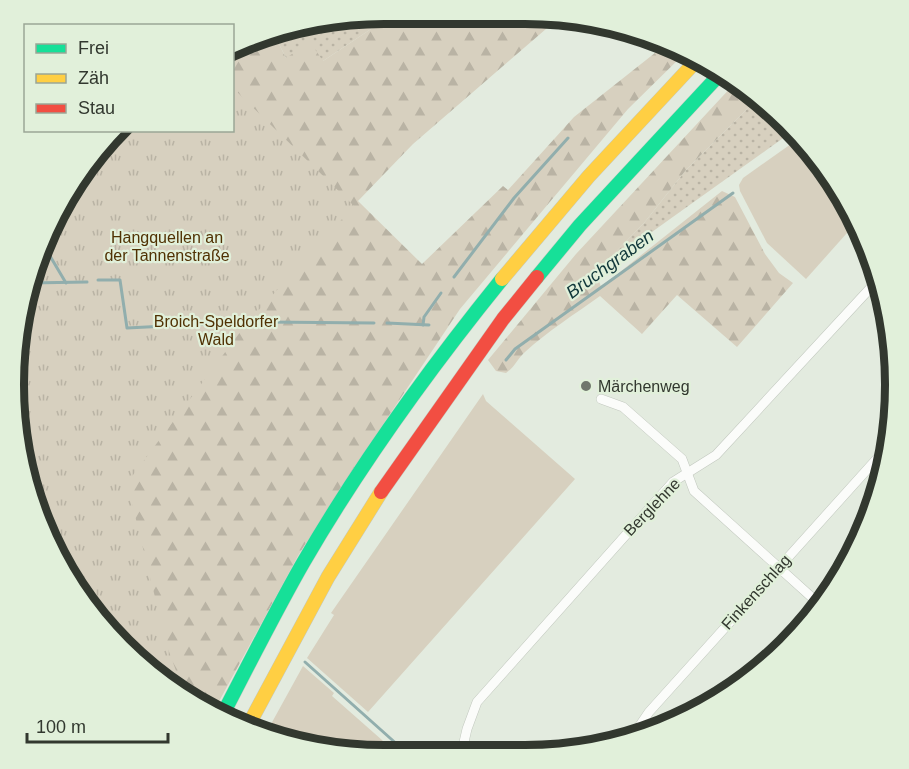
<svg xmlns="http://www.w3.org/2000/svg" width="909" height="769" viewBox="0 0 909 769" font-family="Arial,sans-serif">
  <defs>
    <pattern id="grass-dots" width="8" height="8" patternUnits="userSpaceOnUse" patternTransform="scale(1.5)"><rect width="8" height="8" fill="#d7d0bf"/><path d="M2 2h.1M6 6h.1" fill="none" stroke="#b9b3a4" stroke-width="1.8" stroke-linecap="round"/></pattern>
    <pattern id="forest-firs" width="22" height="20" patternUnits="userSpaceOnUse" patternTransform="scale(1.5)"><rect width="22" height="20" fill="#d7d0bf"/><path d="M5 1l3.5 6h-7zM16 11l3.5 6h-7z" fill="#b9b3a4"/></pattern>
    <pattern id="park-tufts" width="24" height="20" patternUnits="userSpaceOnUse" patternTransform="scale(1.5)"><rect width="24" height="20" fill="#d7d0bf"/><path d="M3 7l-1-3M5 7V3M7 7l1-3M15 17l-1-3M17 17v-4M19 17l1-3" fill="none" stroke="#b9b3a4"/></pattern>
  </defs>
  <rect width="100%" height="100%" fill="#e3ebdf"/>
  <g fill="url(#grass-dots)">
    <path d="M387 14 386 19 323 61 286 58 273 32 289 26Z"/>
    <path d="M756 100 787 122 793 131 596 272 644 223 686 170Z"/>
  </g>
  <g fill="url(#forest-firs)">
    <path d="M387 14 561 16 413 144 358 201 422 264 503 186 508 190 574 117 665 45 687 51 628 109 460 309 350 474 299 554 216 707 140 663 76 591 42 526 17 433V336L33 265 76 178 118 131 232 130 233 47 273 32 286 58 310 42 323 61 386 19Z"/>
    <path d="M734 84 756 100 686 170 644 223 596 272 601 287 722 191 735 197 765 254 779 273 793 283 737 347 677 295 642 334 600 296C575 314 548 331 525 352 517 359 515 367 506 373L496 371 488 360 576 254Z"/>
  </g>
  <path fill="url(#park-tufts)" d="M233 88 354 206 247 323 127 483 167 646 179 679 177 685 140 663 76 591 42 526 17 433V336L33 265 76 178 118 131 232 130Z"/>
  <g fill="#d7d0bf">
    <path d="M798 139 855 224 806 279 767 243 740 191 739 185 743 178Z"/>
    <path d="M483 394 486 401 575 479 368 712 307 658 334 615 331 613Z"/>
    <path d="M303 666 334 693 332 696 399 755C372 755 315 754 295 737L291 741 265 735Z"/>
  </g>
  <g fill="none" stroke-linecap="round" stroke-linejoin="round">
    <g stroke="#91aead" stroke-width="3">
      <path d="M45 241 50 256 66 283"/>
      <path d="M454 277 514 198 568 138"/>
      <path d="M98 280H120L127 328 244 322"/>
      <path d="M29 283 87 282"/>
      <path d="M263 322 374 323"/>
      <path d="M387 323 429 325"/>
      <path d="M423 325 424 317 441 293"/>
      <path d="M506 360 515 349 733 193"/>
      <path d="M305 662 409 755"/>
    </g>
    <g stroke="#c2c8bf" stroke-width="10">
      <g id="street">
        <path d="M601 399 623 407 682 459 694 491 817 602"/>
        <path d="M634 734 649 712 882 453"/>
        <path d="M461 755 467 729 477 702 673 482 716 455 875 283"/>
      </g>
    </g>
    <g stroke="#c2c8bf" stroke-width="15">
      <g id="fast">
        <path d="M537 277 580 225 720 74"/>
        <path d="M224 712C250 662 275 612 303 563 361 463 430 368 502 279"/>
      </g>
    </g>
    <g stroke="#c2c8bf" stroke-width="15">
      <g id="slow">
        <path d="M502 279 589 176 698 59"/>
        <path d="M248 726 328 577 381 492"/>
      </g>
    </g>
    <g stroke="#c2c8bf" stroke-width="15">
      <path id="jam" d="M381 492 503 319 537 277"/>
    </g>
    <use href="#street" stroke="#fbfcfa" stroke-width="9"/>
    <use href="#fast" stroke="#16e098" stroke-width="14"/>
    <use href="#slow" stroke="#ffcf43" stroke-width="14"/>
    <use href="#jam" stroke="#f24e42" stroke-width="14"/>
  </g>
  <circle fill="#70776d" stroke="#e1f0da" stroke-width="2" cx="586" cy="386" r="6"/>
  <g text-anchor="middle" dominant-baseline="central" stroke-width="4.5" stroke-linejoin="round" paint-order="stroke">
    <g font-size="16" fill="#503103" stroke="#e1f0da">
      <text x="167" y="237">Hangquellen an<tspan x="167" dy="18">der Tannenstraße</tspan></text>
      <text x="216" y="321">Broich-Speldorfer<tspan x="216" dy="18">Wald</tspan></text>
    </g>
    <g font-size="16" fill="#32382f" stroke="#e1f0da" text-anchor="start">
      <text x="598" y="386">Märchenweg</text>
    </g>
    <g font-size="16" fill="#32382f" stroke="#e1f0da">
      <text transform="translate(652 507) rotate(-46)">Berglehne</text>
      <text transform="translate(756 592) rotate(-48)">Finkenschlag</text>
    </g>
    <g font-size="18" font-style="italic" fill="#0f3639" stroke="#e1f0da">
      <text transform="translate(610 264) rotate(-36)">Bruchgraben</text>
    </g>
  </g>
  <path d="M0 0H909V769H0ZM384 24H525A360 360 0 0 1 885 384V385A360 360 0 0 1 525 745H384A360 360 0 0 1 24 385V384A360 360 0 0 1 384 24Z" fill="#e1f0da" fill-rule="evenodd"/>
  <path fill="none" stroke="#32382f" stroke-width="8" d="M384 24H525A360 360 0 0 1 885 384V385A360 360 0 0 1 525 745H384A360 360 0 0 1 24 385V384A360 360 0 0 1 384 24Z"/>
  <rect x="24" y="24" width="210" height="108" fill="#e1f0da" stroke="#9ba696" stroke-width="1.5"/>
  <rect x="36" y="44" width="30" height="9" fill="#16e098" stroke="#9ba696" stroke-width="1.5"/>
  <text x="78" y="54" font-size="18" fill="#32382f">Frei</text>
  <rect x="36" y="74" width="30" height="9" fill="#ffcf43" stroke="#9ba696" stroke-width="1.5"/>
  <text x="78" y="84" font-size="18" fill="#32382f">Zäh</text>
  <rect x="36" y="104" width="30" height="9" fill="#f24e42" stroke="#9ba696" stroke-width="1.5"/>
  <text x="78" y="114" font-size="18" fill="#32382f">Stau</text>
  <path d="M27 733v9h141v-9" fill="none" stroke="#32382f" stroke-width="3"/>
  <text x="36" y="733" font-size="18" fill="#32382f" stroke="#e1f0da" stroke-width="4.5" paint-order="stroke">100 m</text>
</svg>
